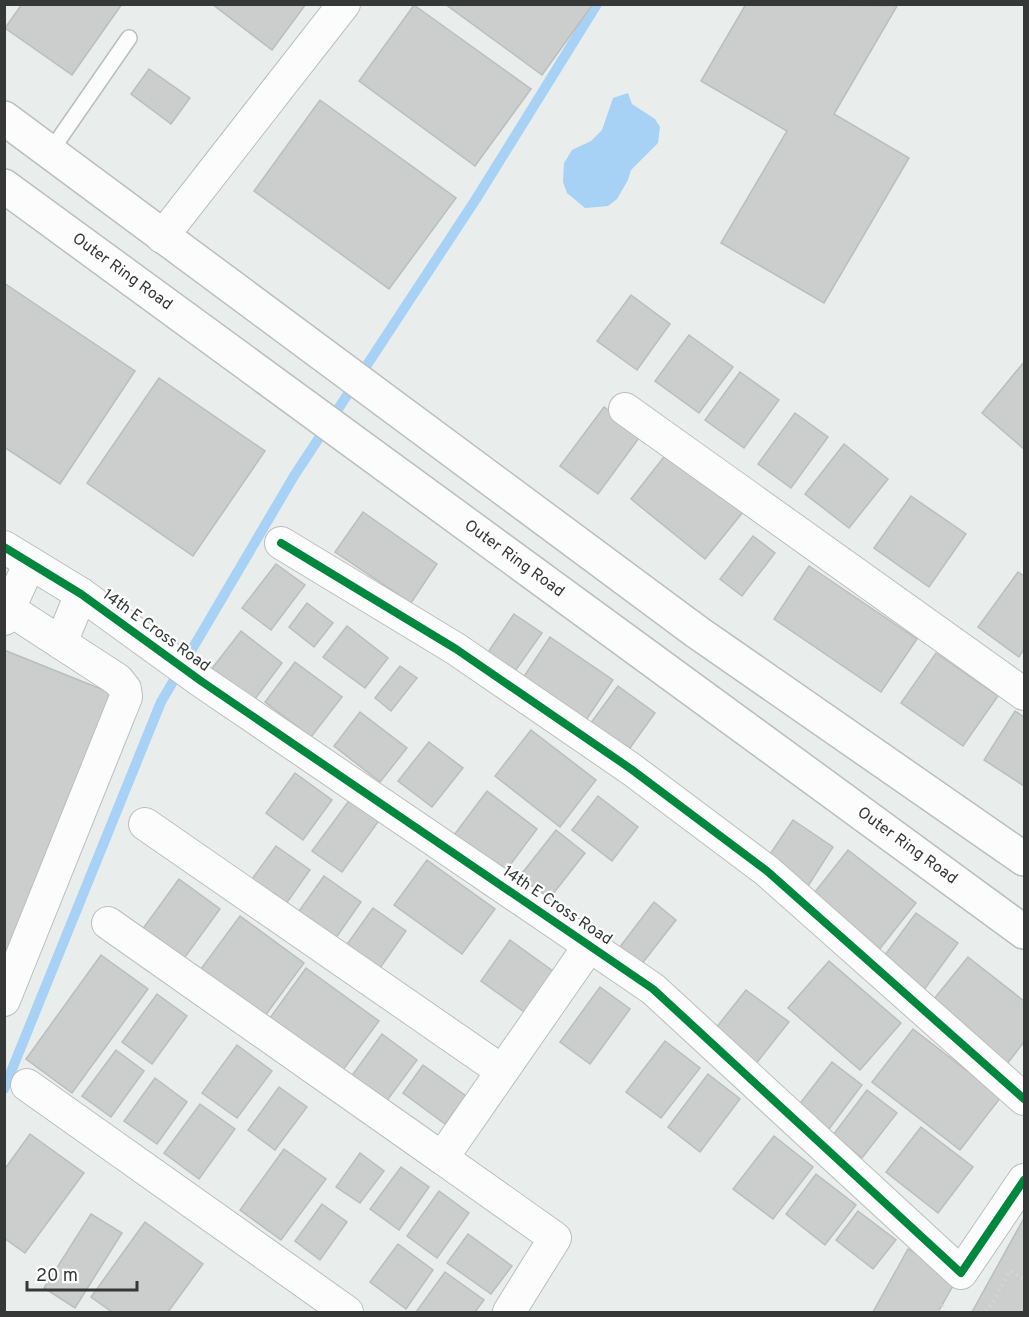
<svg xmlns="http://www.w3.org/2000/svg" width="1029" height="1317" viewBox="0 0 1029 1317" font-family="Overpass,sans-serif">
  <rect width="100%" height="100%" fill="#e9eeec"/>
  <path fill="#a8d1f6" d="M628 93 632 104 655 119 660 127 658 143 631 170 628 180 617 199 608 206 585 208 567 193 563 182 564 163 572 150 591 141 602 130 613 98Z"/>
  <g fill="none" stroke-linecap="round" stroke-linejoin="round">
    <path stroke="#a8d1f6" stroke-width="10" d="M4 1089 161 702 294 476 476 199 597 4"/>
  </g>
  <g fill="#cbcecd" stroke="#bbbebd" stroke-width="1.5">
    <path d="M22 4H122L72 75 5 28Z"/>
    <path d="M212 4H306L272 50Z"/>
    <path d="M445 4H593L542 75Z"/>
    <path d="M746 4 897 6 834 114 909 158 824 303 721 243 787 131 701 81Z"/>
    <path d="M414 5 531 89 475 166 359 81Z"/>
    <path d="M149 69 190 98 171 124 131 94Z"/>
    <path d="M320 100 456 198 389 289 254 191Z"/>
    <path d="M4 283 135 371 60 484 4 447Z"/>
    <path d="M631 295 670 324 637 370 597 341Z"/>
    <path d="M689 335 733 367 699 413 655 381Z"/>
    <path d="M1024 362V449L982 413Z"/>
    <path d="M740 372 779 400 744 448 705 420Z"/>
    <path d="M159 378 265 451 193 556 87 483Z"/>
    <path d="M604 407 642 434 598 494 560 466Z"/>
    <path d="M795 413 828 437 791 488 758 464Z"/>
    <path d="M844 444 888 479 849 528 805 494Z"/>
    <path d="M667 453 743 512 705 559 631 499Z"/>
    <path d="M911 496 966 534 929 587 874 548Z"/>
    <path d="M363 512 437 564 411 603 335 552Z"/>
    <path d="M753 536 775 553 742 596 720 579Z"/>
    <path d="M276 564 305 585 271 630 242 608Z"/>
    <path d="M809 566 917 639 881 692 774 619Z"/>
    <path d="M1018 572 1024 576V649L1019 657 978 627Z"/>
    <path d="M307 603 333 623 314 647 289 627Z"/>
    <path d="M514 614 542 633 513 674 486 655Z"/>
    <path d="M347 626 388 658 365 688 323 657Z"/>
    <path d="M241 631 282 663 252 703 210 671Z"/>
    <path d="M550 637 613 680 584 723 521 681Z"/>
    <path d="M4 650 116 695 4 973Z"/>
    <path d="M936 653 998 696 963 746 901 703Z"/>
    <path d="M295 662 342 697 311 737 265 702Z"/>
    <path d="M400 666 417 678 391 711 375 698Z"/>
    <path d="M618 686 655 713 625 755 587 728Z"/>
    <path d="M1015 711 1024 717V786L984 760Z"/>
    <path d="M360 712 407 748 380 782 334 746Z"/>
    <path d="M531 730 596 780 560 827 495 776Z"/>
    <path d="M429 742 463 768 432 807 398 781Z"/>
    <path d="M295 773 332 800 303 840 266 813Z"/>
    <path d="M487 791 537 829 504 873 454 835Z"/>
    <path d="M354 794 383 815 342 872 312 851Z"/>
    <path d="M598 796 638 827 612 861 572 830Z"/>
    <path d="M793 820 833 847 803 894 762 866Z"/>
    <path d="M556 830 585 853 549 899 520 876Z"/>
    <path d="M276 846 310 870 281 911 247 886Z"/>
    <path d="M848 850 916 903 875 955 807 902Z"/>
    <path d="M427 860 495 909 462 954 394 905Z"/>
    <path d="M324 876 361 902 331 945 294 918Z"/>
    <path d="M179 879 220 909 180 964 139 934Z"/>
    <path d="M654 902 676 920 641 965 619 948Z"/>
    <path d="M373 908 406 931 373 978 340 954Z"/>
    <path d="M916 913 958 943 921 994 879 963Z"/>
    <path d="M240 916 304 963 259 1024 195 977Z"/>
    <path d="M510 940 557 974 527 1014 481 981Z"/>
    <path d="M101 955 148 989 72 1093 26 1059Z"/>
    <path d="M968 957 1024 1001V1042L1007 1064 930 1004Z"/>
    <path d="M829 961 901 1023 860 1070 788 1008Z"/>
    <path d="M306 968 379 1021 343 1070 270 1018Z"/>
    <path d="M600 987 630 1009 590 1064 560 1042Z"/>
    <path d="M746 990 789 1022 755 1065 712 1033Z"/>
    <path d="M157 994 187 1016 152 1064 122 1042Z"/>
    <path d="M913 1029 1001 1097 960 1150 872 1082Z"/>
    <path d="M382 1034 417 1060 380 1110 345 1085Z"/>
    <path d="M665 1041 700 1068 661 1118 626 1092Z"/>
    <path d="M237 1045 272 1071 237 1118 202 1093Z"/>
    <path d="M116 1050 144 1071 111 1117 82 1096Z"/>
    <path d="M832 1062 862 1085 829 1129 798 1106Z"/>
    <path d="M423 1065 466 1096 445 1124 403 1093Z"/>
    <path d="M708 1074 740 1099 700 1152 668 1127Z"/>
    <path d="M155 1078 187 1102 157 1144 124 1121Z"/>
    <path d="M279 1087 307 1107 275 1150 248 1130Z"/>
    <path d="M867 1090 897 1113 862 1158 833 1135Z"/>
    <path d="M200 1104 235 1129 199 1179 164 1153Z"/>
    <path d="M921 1127 973 1167 938 1213 886 1172Z"/>
    <path d="M30 1134 84 1173 25 1253 4 1238V1170Z"/>
    <path d="M774 1136 813 1167 773 1219 733 1189Z"/>
    <path d="M284 1149 326 1179 281 1240 240 1210Z"/>
    <path d="M360 1153 384 1171 360 1203 336 1187Z"/>
    <path d="M401 1167 429 1187 399 1230 370 1209Z"/>
    <path d="M816 1174 856 1205 825 1245 786 1214Z"/>
    <path d="M439 1191 469 1213 437 1258 407 1236Z"/>
    <path d="M322 1204 347 1222 320 1260 295 1241Z"/>
    <path d="M858 1211 896 1240 873 1269 836 1240Z"/>
    <path d="M91 1214 122 1233 75 1308 44 1288Z"/>
    <path d="M1024 1218V1312H972Z"/>
    <path d="M145 1222 203 1264 168 1312H112L91 1297Z"/>
    <path d="M468 1234 512 1266 491 1294 447 1263Z"/>
    <path d="M398 1244 433 1270 406 1309 370 1282Z"/>
    <path d="M908 1249 958 1277 938 1312H873Z"/>
    <path d="M445 1272 484 1300 475 1312H416Z"/>
  </g>
  <g fill="none" stroke-linecap="round" stroke-linejoin="round">
    <g stroke="#babebd" stroke-width="18">
      <path id="service" d="M50 152 129 38"/>
    </g>
    <g stroke="#babebd" stroke-width="34">
      <g id="minor">
        <path d="M162 237 344 4"/>
        <path d="M625 409 1024 694"/>
        <path d="M281 543 456 649 631 769 767 871 1024 1099"/>
        <path d="M4 547 81 594 201 681 653 989 961 1273 1024 1180"/>
        <path d="M4 619 30 563"/>
        <path d="M61 643 81 594"/>
        <path d="M145 824 502 1071"/>
        <path d="M108 923 442 1158"/>
        <path d="M4 1000 126 697 125 689 118 680 9 609"/>
        <path d="M27 1085 347 1312"/>
        <path d="M509 1312 555 1238 442 1158 590 945"/>
      </g>
    </g>
    <g stroke="#babebd" stroke-width="36">
      <g id="trunk">
        <path d="M4 118 697 632 1024 859"/>
        <path d="M4 186 1024 932"/>
      </g>
    </g>
    <g stroke="#d6d7d7" stroke-width="4" stroke-dasharray="1.5 4.5" stroke-linecap="butt">
      <path d="M940 1312 944 1302"/>
      <path d="M987 1312 1010 1271 1024 1279"/>
    </g>
    <use href="#service" stroke="#fcfcfc" stroke-width="15"/>
    <use href="#minor" stroke="#fcfcfc" stroke-width="32"/>
    <use href="#trunk" stroke="#fcfcfc" stroke-width="33"/>
    <g stroke="#fff" stroke-width="11">
      <g id="cycleway">
        <path d="M281 543 456 649 631 769 767 871 1024 1099"/>
        <path d="M4 547 81 594 201 681 653 989 961 1273 1024 1180"/>
      </g>
    </g>
    <use href="#cycleway" stroke="#00873e" stroke-width="8"/>
  </g>
  <g text-anchor="middle" dominant-baseline="central" stroke-width="4.5" stroke-linejoin="round" paint-order="stroke">
    <g font-size="16" fill="#363838" stroke="#fff">
      <text transform="translate(122 272) rotate(36)">Outer Ring Road</text>
      <text transform="translate(514 559) rotate(36)">Outer Ring Road</text>
      <text transform="translate(156 631) rotate(36)">14th E Cross Road</text>
      <text transform="translate(907 846) rotate(36)">Outer Ring Road</text>
      <text transform="translate(557 906) rotate(34)">14th E Cross Road</text>
    </g>
  </g>
  <rect width="1029" height="1317" fill="none" stroke="#363838" stroke-width="12"/>
  <path d="M27 1281v9h110v-9" fill="none" stroke="#363838" stroke-width="3"/>
  <text x="36" y="1281" font-size="18" fill="#363838" stroke="#ffffff" stroke-width="4.5" paint-order="stroke">20 m</text>
</svg>
